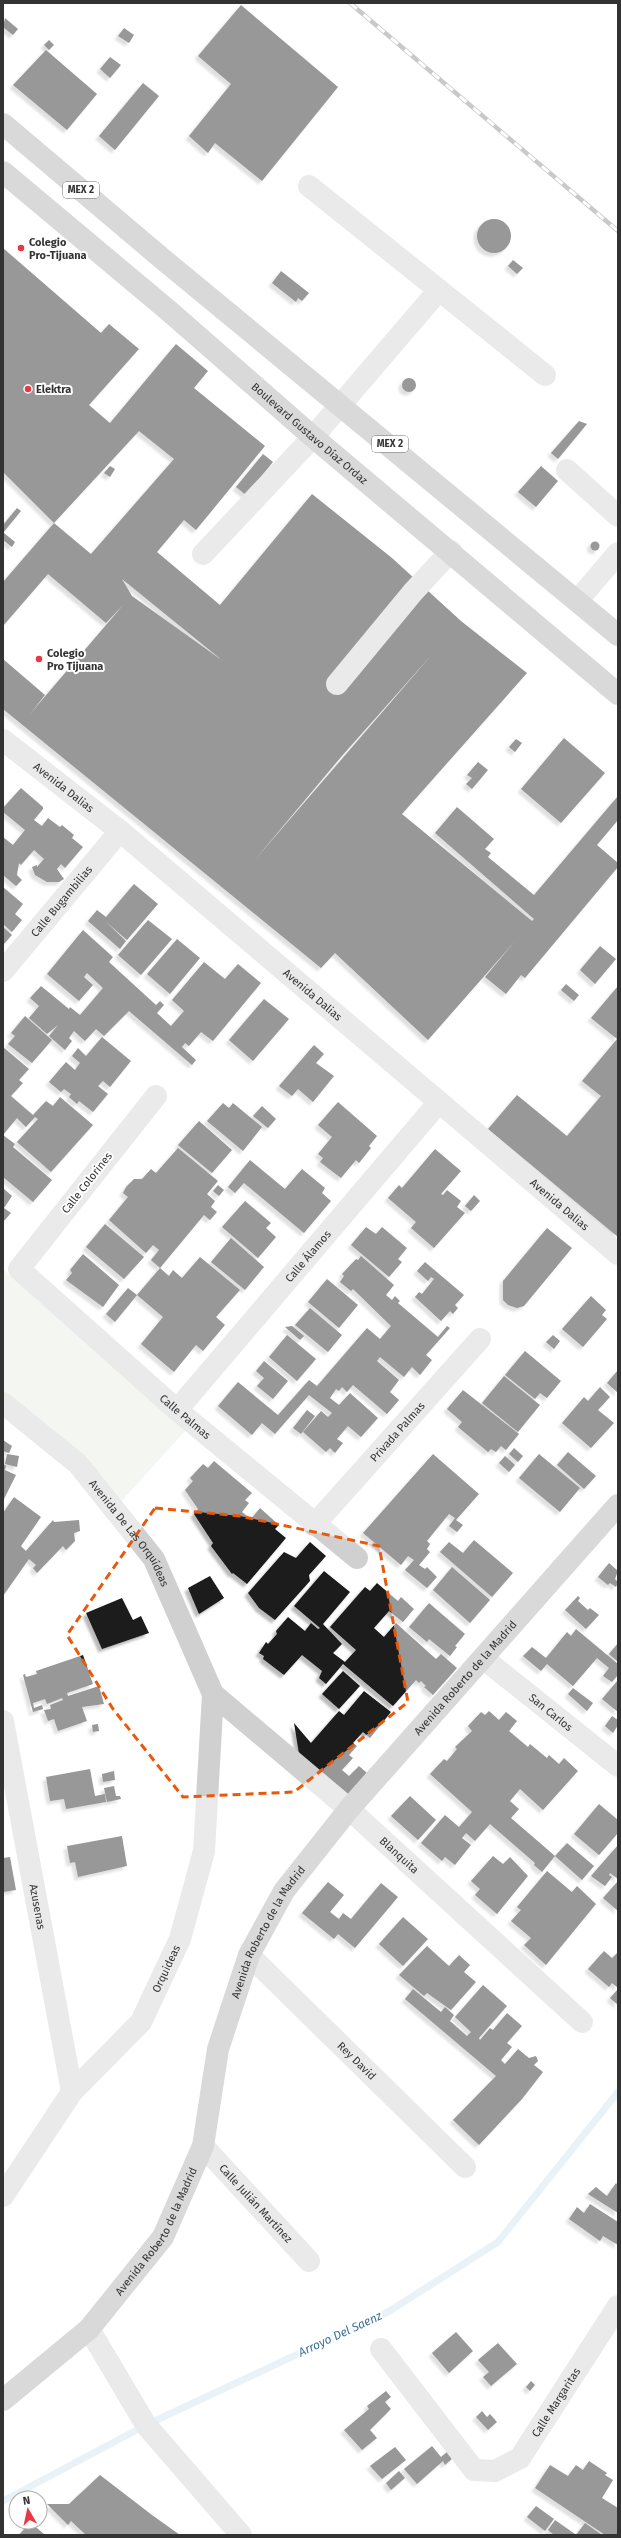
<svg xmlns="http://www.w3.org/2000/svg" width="621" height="2538" viewBox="0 0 621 2538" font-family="'Fira Sans',sans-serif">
  <defs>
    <filter id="shadow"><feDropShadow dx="-3.5" dy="3.5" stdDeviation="1" flood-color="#0004"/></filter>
  </defs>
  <rect width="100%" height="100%" fill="#fff"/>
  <path fill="#e6ecdf" d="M4 1270 186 1430 117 1506 3 1403Z"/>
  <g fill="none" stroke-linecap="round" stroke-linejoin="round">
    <path stroke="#cfe2ee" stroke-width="7" d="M3 2501 146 2425 388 2312 498 2242 618 2092"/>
  </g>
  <g fill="#1a1a1a" fill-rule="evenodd" filter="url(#shadow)">
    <path d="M241 5 338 87 262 181 215 143 208 153 189 136 231 84 198 56Z"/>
    <path d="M5 18 18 29 13 35 3 27Z"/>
    <path d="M124 28 134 35 129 43 118 36Z"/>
    <path d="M49 40 54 45 49 50 44 45Z"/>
    <path d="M46 50 97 94 67 130 13 85Z"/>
    <path d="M110 57 121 65 110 78 100 69Z"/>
    <path d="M143 83 159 96 115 150 99 136Z"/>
    <circle cx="494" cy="236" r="17"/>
    <path d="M3 248 101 333 109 324 139 349 89 405 110 423 176 344 208 371 194 388 265 446 196 530 184 520 157 552 220 605 312 494 392 558 461 621 527 673 402 814 532 921 534 919 435 833 457 807 494 839 485 849 491 853 488 857 534 895 618 796V820L597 845 618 863V867L525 978 521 975 506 994 485 977 516 940 428 1040 335 953 321 968 3 709V659L45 695 30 714 124 604 106 623 48 574 3 626V582L54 523 91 554 174 459 139 431 54 523 3 472ZM122 579 223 661 132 596ZM435 651 253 862 341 757Z"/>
    <path d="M513 260 523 268 517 274 508 266Z"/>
    <path d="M281 271 309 293 302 301 298 298 296 302 272 283Z"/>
    <circle cx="409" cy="385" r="7"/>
    <path d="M579 421 587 424 558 459 551 453Z"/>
    <path d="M263 454 273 462 246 495 236 487Z"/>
    <path d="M110 466 115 469 110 477 104 473Z"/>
    <path d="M541 466 558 481 536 507 518 492Z"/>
    <path d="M17 508 21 511 3 533V525Z"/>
    <path d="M4 533 15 542 12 547 3 540Z"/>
    <circle cx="595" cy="546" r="4.5"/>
    <path d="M564 738 605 773 561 823 521 789Z"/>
    <path d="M516 739 522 743 515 752 509 747Z"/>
    <path d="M478 762 488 770 472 789 466 784 472 778 467 775Z"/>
    <path d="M21 788 43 807V809L34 820 42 826 48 818 60 827 62 825 74 835 72 838 83 847 65 868 61 864 57 869 64 879 59 882H47L35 875 32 867 37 865V867L44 859 34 850 21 865 19 863 17 875 22 880 16 886 3 875V837L13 845 25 830 3 812V808Z"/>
    <path d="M134 884 158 904 127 940 105 921 126 941 120 949 88 921 97 910 106 917Z"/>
    <path d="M3 887 23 904 15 914 22 920 12 932 3 924Z"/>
    <path d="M148 920 172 939 141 975 118 955Z"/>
    <path d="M3 927 12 935 3 945Z"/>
    <path d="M83 930 113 957 109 962 156 1005 160 1001 164 1005 157 1013 171 1026 184 1011 172 1000 204 962 225 979 238 964 261 983 213 1041 201 1032 189 1046 185 1043 182 1047 196 1060 192 1065 129 1011 104 1036 96 1029 85 1041 74 1031 69 1038 72 1041 65 1050 49 1036 58 1025 47 1034 29 1018 39 1006 30 998 41 986 69 1009 70 1007 80 1015 103 988 87 973 84 977 93 985 79 1001 47 974Z"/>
    <path d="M177 939 200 958 170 994 147 974Z"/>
    <path d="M600 946 616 959 595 984 580 970Z"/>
    <path d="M566 984 579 995 574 1001 561 990Z"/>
    <path d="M618 986V1237L488 1129 517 1095 567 1136 601 1096 582 1081 617 1039 591 1018Z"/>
    <path d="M264 999 289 1019 253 1061 229 1040Z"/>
    <path d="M25 1016 52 1040 32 1063 8 1044 15 1036 11 1033Z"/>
    <path d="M102 1037 131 1061 110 1087 103 1081 98 1086 108 1094 93 1112 79 1101 77 1104 69 1097 71 1094 64 1089 61 1092 49 1082 66 1062 75 1070 80 1063 72 1056 78 1048 86 1056Z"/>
    <path d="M314 1045 324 1054 316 1063 334 1076 313 1102 298 1089 292 1096 279 1086Z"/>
    <path d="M3 1047 29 1069 19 1080 23 1083 11 1096 33 1115 46 1101 53 1106 60 1097 93 1125 51 1172 17 1142 38 1119 35 1117 26 1127 17 1118 3 1135 15 1144 13 1147 52 1180 33 1202 3 1177Z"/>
    <path d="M338 1102 377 1136 369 1146 371 1148 359 1163 356 1160 341 1178 320 1162 323 1158 318 1154 332 1137 318 1125Z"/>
    <path d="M223 1103 229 1108 233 1103 262 1127 243 1151 207 1121Z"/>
    <path d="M262 1106 276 1119 268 1128 253 1116Z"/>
    <path d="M199 1121 232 1150 212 1173 178 1145Z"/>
    <path d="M178 1148 218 1181 207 1194 215 1201 211 1207 217 1212 210 1220 204 1215 160 1268 151 1260 159 1250 153 1245 146 1253 109 1220 128 1197 123 1193 126 1187 134 1179H142L151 1169 156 1173Z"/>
    <path d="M435 1149 461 1171 441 1194 443 1195 447 1190 461 1201 457 1207 465 1213 434 1248 411 1228 416 1222 388 1198 399 1185 402 1188Z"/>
    <path d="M250 1160 285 1189 302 1169 325 1188 322 1193 331 1201 304 1233 244 1183 235 1193 228 1187Z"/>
    <path d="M218 1185 224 1190 219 1196 213 1191Z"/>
    <path d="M3 1188 12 1196 4 1208 11 1213 3 1222Z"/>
    <path d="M474 1195 480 1201 471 1211 465 1206Z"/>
    <path d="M245 1201 271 1223 266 1228 276 1237 258 1258 222 1227Z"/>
    <path d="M105 1224 144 1257 124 1279 86 1247Z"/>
    <path d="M366 1227 376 1234 382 1227 407 1248 398 1259 402 1262 389 1277 351 1245Z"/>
    <path d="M547 1228 572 1248 524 1306 517 1308 508 1305 503 1300V1281Z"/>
    <path d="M231 1238 264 1267 245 1290 211 1262Z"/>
    <path d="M83 1254 119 1285 103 1307 66 1280 72 1273 70 1270Z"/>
    <path d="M361 1256 394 1285 386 1295 392 1300 395 1296 400 1301 398 1303 438 1337 447 1326 450 1328 426 1355 432 1360 420 1375 412 1367 404 1377 380 1357 377 1361 399 1380 390 1392 399 1400 387 1414 353 1385 347 1392 342 1387 339 1391 336 1389 330 1398 339 1405 350 1393 378 1418 361 1437 348 1426 337 1439 343 1443 335 1453 330 1448 326 1452 303 1432 321 1411 328 1417 332 1413 309 1395 275 1434 262 1423 252 1435 218 1406 238 1382 278 1415 309 1380 317 1386 367 1328 380 1339 391 1326 353 1289 351 1291 340 1282 344 1276 342 1274 356 1259 358 1260Z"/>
    <path d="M200 1257 240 1290 216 1317 225 1325 203 1351 196 1345 174 1372 141 1344 163 1317 137 1295 160 1268 169 1276 173 1270 182 1278Z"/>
    <path d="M425 1262 464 1295 455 1305 458 1308 453 1314 450 1311 441 1321 415 1297 419 1292 422 1294 434 1279 431 1277 428 1281 417 1271Z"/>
    <path d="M327 1279 358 1305 339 1328 308 1302Z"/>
    <path d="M128 1288 137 1295 115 1322 106 1314Z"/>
    <path d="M591 1296 606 1310 602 1315 607 1319 583 1347 562 1329Z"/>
    <path d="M310 1308 342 1335 328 1352 295 1325Z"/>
    <path d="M292 1326 304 1336 300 1340 285 1327Z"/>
    <path d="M287 1335 316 1359 297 1381 269 1357Z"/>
    <path d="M553 1335 560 1341 554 1349 546 1342Z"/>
    <path d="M525 1351 561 1381 547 1398 540 1393 535 1399 505 1375Z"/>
    <path d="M264 1361 288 1381 273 1399 257 1386 264 1378 256 1371Z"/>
    <path d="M618 1370V1393L607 1383Z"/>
    <path d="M504 1376 540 1405 518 1432 482 1403Z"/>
    <path d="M600 1387 610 1397 598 1410 614 1423 591 1448 562 1423 584 1397 588 1401Z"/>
    <path d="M463 1390 519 1434 506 1450 501 1446 496 1452 491 1449 488 1452 458 1427 462 1422 447 1409Z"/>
    <path d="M307 1410 315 1416 301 1434 293 1428Z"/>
    <path d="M3 1440 12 1446 9 1453 3 1451Z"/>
    <path d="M514 1448 523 1456 518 1462 509 1454Z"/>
    <path d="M568 1452 596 1476 584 1489 557 1465Z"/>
    <path d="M7 1454 19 1456 17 1467 5 1464Z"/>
    <path d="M433 1454 479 1494 456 1520 463 1525 457 1532 449 1526 455 1518 449 1514 427 1541 430 1544 427 1549 430 1552 419 1565 425 1569 427 1567 437 1577 427 1588 405 1570 414 1560 408 1556 401 1565 363 1533Z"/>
    <path d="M539 1454 580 1488 560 1512 519 1478Z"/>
    <path d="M505 1456 515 1465 509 1472 499 1463Z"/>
    <path d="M214 1461 252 1493 245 1500 249 1503 242 1512 251 1519 260 1508 279 1525 275 1529 286 1538 247 1584 233 1573 232 1574 211 1546 213 1543 194 1514 198 1509 185 1490 193 1481 190 1478 203 1464 208 1468Z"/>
    <path d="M3 1464 6 1466 5 1470 16 1475 3 1501Z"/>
    <path d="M14 1497 41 1517 21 1546 26 1551 53 1520 54 1522 79 1520 80 1531 74 1533 75 1541 66 1550 63 1546 37 1573 33 1568 36 1565 29 1559 3 1596V1513Z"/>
    <path d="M474 1540 513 1573 492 1597 440 1552 449 1542 463 1553Z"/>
    <path d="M310 1542 326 1556 309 1575 310 1581 275 1620 259 1608 248 1593 284 1552 296 1558Z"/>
    <path d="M609 1563 618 1571 615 1579 618 1582 616 1587 610 1583 608 1585 598 1577Z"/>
    <path d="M452 1567 490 1600 470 1623 433 1590Z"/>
    <path d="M324 1571 350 1592 323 1624 342 1644 333 1653 345 1662 356 1650 330 1627 365 1587 370 1591 377 1583 398 1601 401 1597 414 1609 403 1622 389 1611 374 1628 384 1637 396 1623 436 1659 441 1654 457 1668 433 1695 424 1687 426 1686 421 1681 419 1683 416 1680 393 1706 343 1664 326 1684 319 1678 322 1671 302 1655 284 1675 263 1659 264 1656 259 1653 266 1642 268 1644 277 1634 276 1631 288 1617 305 1631 311 1623 318 1629 320 1628 294 1606Z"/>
    <path d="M210 1576 224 1598 199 1614 188 1588Z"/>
    <path d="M578 1596 580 1598 578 1601 588 1610 590 1608 599 1615 586 1629 565 1610Z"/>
    <path d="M122 1598 133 1620 141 1616 149 1633 102 1649 86 1613Z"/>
    <path d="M429 1603 465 1634 455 1646 457 1647 450 1656 429 1639 427 1642 409 1627Z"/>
    <path d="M576 1629 618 1664V1675L612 1682 603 1676 609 1668 597 1658 573 1686 547 1664 541 1671 523 1656 532 1647 546 1658 567 1632 571 1636Z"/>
    <path d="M618 1643V1662L609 1654Z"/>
    <path d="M83 1655 93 1684 67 1693 68 1696 99 1686 104 1704 82 1707 87 1721 58 1731 54 1719 48 1721 44 1710 51 1709 50 1705 63 1700 62 1698 47 1704 45 1699 33 1703 34 1708 42 1705 43 1709 33 1712 23 1675 25 1674 26 1677 37 1674 36 1671Z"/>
    <path d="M343 1671 360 1686 339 1709 322 1694Z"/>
    <path d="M618 1680V1712L602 1699Z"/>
    <path d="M573 1688 593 1703 587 1711 568 1694Z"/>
    <path d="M364 1691 391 1712 370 1738 363 1732 353 1743 357 1746 349 1755 353 1758 342 1770 349 1776 359 1766 367 1773 347 1795 299 1754 294 1723 311 1743 339 1711 344 1715Z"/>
    <path d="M489 1711 499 1720 506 1712 517 1721 509 1731 528 1747 530 1744 547 1758 549 1755 559 1764 564 1758 578 1771 543 1810 520 1789 510 1801 519 1809 511 1818 555 1856 567 1843 594 1866 582 1880 555 1856 542 1872 534 1865 535 1863 490 1824 475 1841 466 1833 462 1838 471 1845 455 1865 445 1857 442 1861 421 1843 445 1815 459 1827 472 1812 430 1774 444 1759 447 1761 457 1749 455 1747 472 1731 468 1726 481 1712 485 1715Z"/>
    <path d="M612 1716 618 1720V1725L613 1733 605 1726Z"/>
    <path d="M98 1724 99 1731 93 1732 92 1725Z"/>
    <path d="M90 1769 95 1796 105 1794 106 1802 66 1809 64 1799 50 1801 46 1777Z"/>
    <path d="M114 1771 115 1780 103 1782 102 1774Z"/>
    <path d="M114 1786 116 1796H120L121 1799 107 1802 104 1788Z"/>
    <path d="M410 1796 436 1820 418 1840 391 1816Z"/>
    <path d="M599 1804 618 1820V1833L599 1855 574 1834Z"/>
    <path d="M122 1836 127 1866 78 1877 75 1862 70 1863 67 1846Z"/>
    <path d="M618 1845V1879L610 1873 609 1875 612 1877 605 1886 591 1876Z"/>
    <path d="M493 1856 503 1864 510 1857 528 1876 497 1914 475 1895 480 1889 471 1881Z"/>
    <path d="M10 1857 16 1890 3 1892V1858Z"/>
    <path d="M547 1871 572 1892 577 1886 596 1904 546 1965 524 1945 531 1938 511 1921 521 1910 517 1907Z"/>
    <path d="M618 1881V1911L603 1898Z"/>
    <path d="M328 1882 344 1895 330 1912 339 1919 343 1913 351 1919 381 1883 398 1897 355 1948 338 1934 334 1939 302 1913Z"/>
    <path d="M403 1917 428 1939 403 1966 379 1944Z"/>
    <path d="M427 1946 449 1966 459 1955 470 1965 464 1972 476 1982 451 2010 427 1993 424 1996 399 1975Z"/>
    <path d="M604 1951 612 1958 618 1952V1988L612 1983 609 1987 588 1969Z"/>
    <path d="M483 1985 507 2006 479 2038 480 2040 490 2028 493 2030 507 2013 522 2026 507 2043 512 2047 501 2060 505 2064 518 2049 529 2058 536 2056 538 2061 534 2065 543 2072 522 2099 479 2145 453 2120 496 2076 405 1999 413 1989 441 2012 445 2007 454 2015 450 2021 467 2036 471 2032 455 2017Z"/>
    <path d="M618 1989V2005L610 1998Z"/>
    <path d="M616 2183 618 2185V2213L588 2194 596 2187 607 2196Z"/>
    <path d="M590 2204 618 2222V2245L603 2236 600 2241 569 2219 577 2207 584 2213Z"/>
    <path d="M456 2332 473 2351 449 2373 432 2353Z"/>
    <path d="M498 2343 517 2364 491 2386 483 2377 489 2372 478 2360Z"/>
    <path d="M531 2381 535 2385 530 2391 526 2387Z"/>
    <path d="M386 2391 391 2397 385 2402 391 2409 370 2430 377 2438 362 2450 344 2430 369 2409 367 2406Z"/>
    <path d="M482 2411 487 2417 490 2414 497 2422 488 2430 476 2417Z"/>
    <path d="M432 2446 441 2457 448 2451 454 2457 445 2465 443 2461 417 2484 404 2469Z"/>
    <path d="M395 2447 406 2460 382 2479 370 2466Z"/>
    <path d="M589 2461 607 2473 605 2475 613 2480 602 2498 618 2508V2535H605L535 2488 550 2465 568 2476 576 2465 583 2470Z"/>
    <path d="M399 2471 405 2478 391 2490 386 2483Z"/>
    <path d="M100 2475 152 2515 180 2535H86L71 2521 68 2525 47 2504H69Z"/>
    <path d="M536 2506 554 2519 545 2531 527 2517Z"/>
    <path d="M555 2520 575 2534 574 2535H554L548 2530Z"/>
    <path d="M30 2522 45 2535H19Z"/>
    <path d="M585 2523 602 2535H576Z"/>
  </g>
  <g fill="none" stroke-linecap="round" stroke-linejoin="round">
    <g stroke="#d0d0d0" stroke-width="22">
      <path d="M309 186 439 290"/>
      <path d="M567 470 618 516"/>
      <path d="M203 554 313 437 439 290 545 375"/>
      <path d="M578 600 618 553"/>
      <path d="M337 684 413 592 451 551"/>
      <path id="s1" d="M3 740 120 831 618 1254"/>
      <path id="s2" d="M3 971 120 831"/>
      <path id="s3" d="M156 1096 19 1269 177 1410 357 1558"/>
      <path id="s4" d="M3 1403 78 1464 154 1559 213 1694 349 1809 582 2022"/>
      <path id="s5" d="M177 1410 439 1102"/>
      <path id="s6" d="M314 1525 480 1339"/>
      <path id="s7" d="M483 1658 618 1766"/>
      <path id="s8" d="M3 1721 72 2092"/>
      <path id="s9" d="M249 1955 465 2167"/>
      <path id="s10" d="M203 2146 309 2261"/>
      <path id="s11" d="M3 2196 72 2092 141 2022 180 1939 204 1851 213 1694"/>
      <path d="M89 2329 146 2425 241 2535"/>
      <path id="s12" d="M381 2349 474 2470 495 2471 520 2458 618 2306"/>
    </g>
    <g stroke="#ababab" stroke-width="22">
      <path d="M3 124 159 256 618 635"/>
      <path id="s13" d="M3 172 169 311 313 437 618 694"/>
      <path id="s14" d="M3 2400 89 2329 163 2237 203 2146 218 2049 249 1955 284 1891 349 1809 618 1505"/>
    </g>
    <g stroke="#888" stroke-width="4.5">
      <path id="rail" d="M350 3 618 231"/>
    </g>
    <use href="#rail" stroke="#fff" stroke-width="3" stroke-dasharray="9" stroke-linecap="butt"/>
  </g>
  <path d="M0 0H621V2538H0ZM155 1508 240 1516 379 1546 408 1702 294 1792 183 1797 113 1709 67 1635Z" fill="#fff" fill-opacity=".55" fill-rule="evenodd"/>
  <path fill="none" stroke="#e8590c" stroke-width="3" stroke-dasharray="8 5" stroke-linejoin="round" d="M155 1508 240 1516 379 1546 408 1702 294 1792 183 1797 113 1709 67 1635Z"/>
  <g fill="#e63946" stroke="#fff" stroke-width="1.5">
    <circle cx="21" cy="248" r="4"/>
    <circle cx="28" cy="389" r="4"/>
    <circle cx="39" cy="659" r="4"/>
  </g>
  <g text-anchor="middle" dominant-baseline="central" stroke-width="4" stroke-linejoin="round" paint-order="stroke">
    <g fill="#fff" stroke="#707070" stroke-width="1">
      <rect x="63" y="182" width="36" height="16" rx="3"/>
      <rect x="372" y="436" width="36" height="16" rx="3"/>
    </g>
    <g font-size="10" font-weight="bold" fill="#333">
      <text x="81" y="190">MEX 2</text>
      <text x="390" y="444">MEX 2</text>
    </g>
    <g font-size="11" font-weight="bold" fill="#333" stroke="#fff" text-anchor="start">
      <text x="29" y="242">Colegio<tspan x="29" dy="13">Pro-Tijuana</tspan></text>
      <text x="36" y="389">Elektra</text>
      <text x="47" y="653">Colegio<tspan x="47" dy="13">Pro Tijuana</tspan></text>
    </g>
    <g font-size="11" fill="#333" stroke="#fff">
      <text stroke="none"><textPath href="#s13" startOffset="403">Boulevard Gustavo Díaz Ordaz</textPath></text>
      <text stroke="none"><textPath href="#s1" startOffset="77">Avenida Dalias</textPath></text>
      <text stroke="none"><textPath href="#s2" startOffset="91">Calle Bugambilias</textPath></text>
      <text stroke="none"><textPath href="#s1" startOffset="401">Avenida Dalias</textPath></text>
      <text transform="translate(87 1183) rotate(-52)">Calle Colorines</text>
      <text stroke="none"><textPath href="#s1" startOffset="725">Avenida Dalias</textPath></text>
      <text stroke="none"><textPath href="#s5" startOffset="202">Calle Álamos</textPath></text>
      <text stroke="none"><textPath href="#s3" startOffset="443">Calle Palmas</textPath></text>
      <text stroke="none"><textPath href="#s6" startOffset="125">Privada Palmas</textPath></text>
      <text stroke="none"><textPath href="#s4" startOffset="183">Avenida De Las Orquídeas</textPath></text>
      <text stroke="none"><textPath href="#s14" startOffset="879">Avenida Roberto de la Madrid</textPath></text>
      <text stroke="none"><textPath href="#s7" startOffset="87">San Carlos</textPath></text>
      <text stroke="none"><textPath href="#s4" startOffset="612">Blanquita</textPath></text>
      <text stroke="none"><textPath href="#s8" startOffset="189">Azusenas</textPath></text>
      <text stroke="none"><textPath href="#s14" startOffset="555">Avenida Roberto de la Madrid</textPath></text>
      <text stroke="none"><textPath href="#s11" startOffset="282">Orquideas</textPath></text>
      <text stroke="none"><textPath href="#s9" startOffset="151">Rey David</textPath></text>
      <text stroke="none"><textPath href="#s10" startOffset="78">Calle Julián Martínez</textPath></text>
      <text stroke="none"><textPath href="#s14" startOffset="231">Avenida Roberto de la Madrid</textPath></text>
      <text stroke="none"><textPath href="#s12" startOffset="268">Calle Margaritas</textPath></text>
    </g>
    <g font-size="12" font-style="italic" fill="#3f7597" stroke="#fff">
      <text transform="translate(340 2334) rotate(-25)">Arroyo Del Saenz</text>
    </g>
  </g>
  <rect width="621" height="2538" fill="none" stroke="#333333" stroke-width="8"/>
  <g transform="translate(28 2510) rotate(351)"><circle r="19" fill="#ffffff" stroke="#adadad"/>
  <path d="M0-3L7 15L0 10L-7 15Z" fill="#e63946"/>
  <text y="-6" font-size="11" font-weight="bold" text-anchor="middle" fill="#333333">N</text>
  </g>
</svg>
